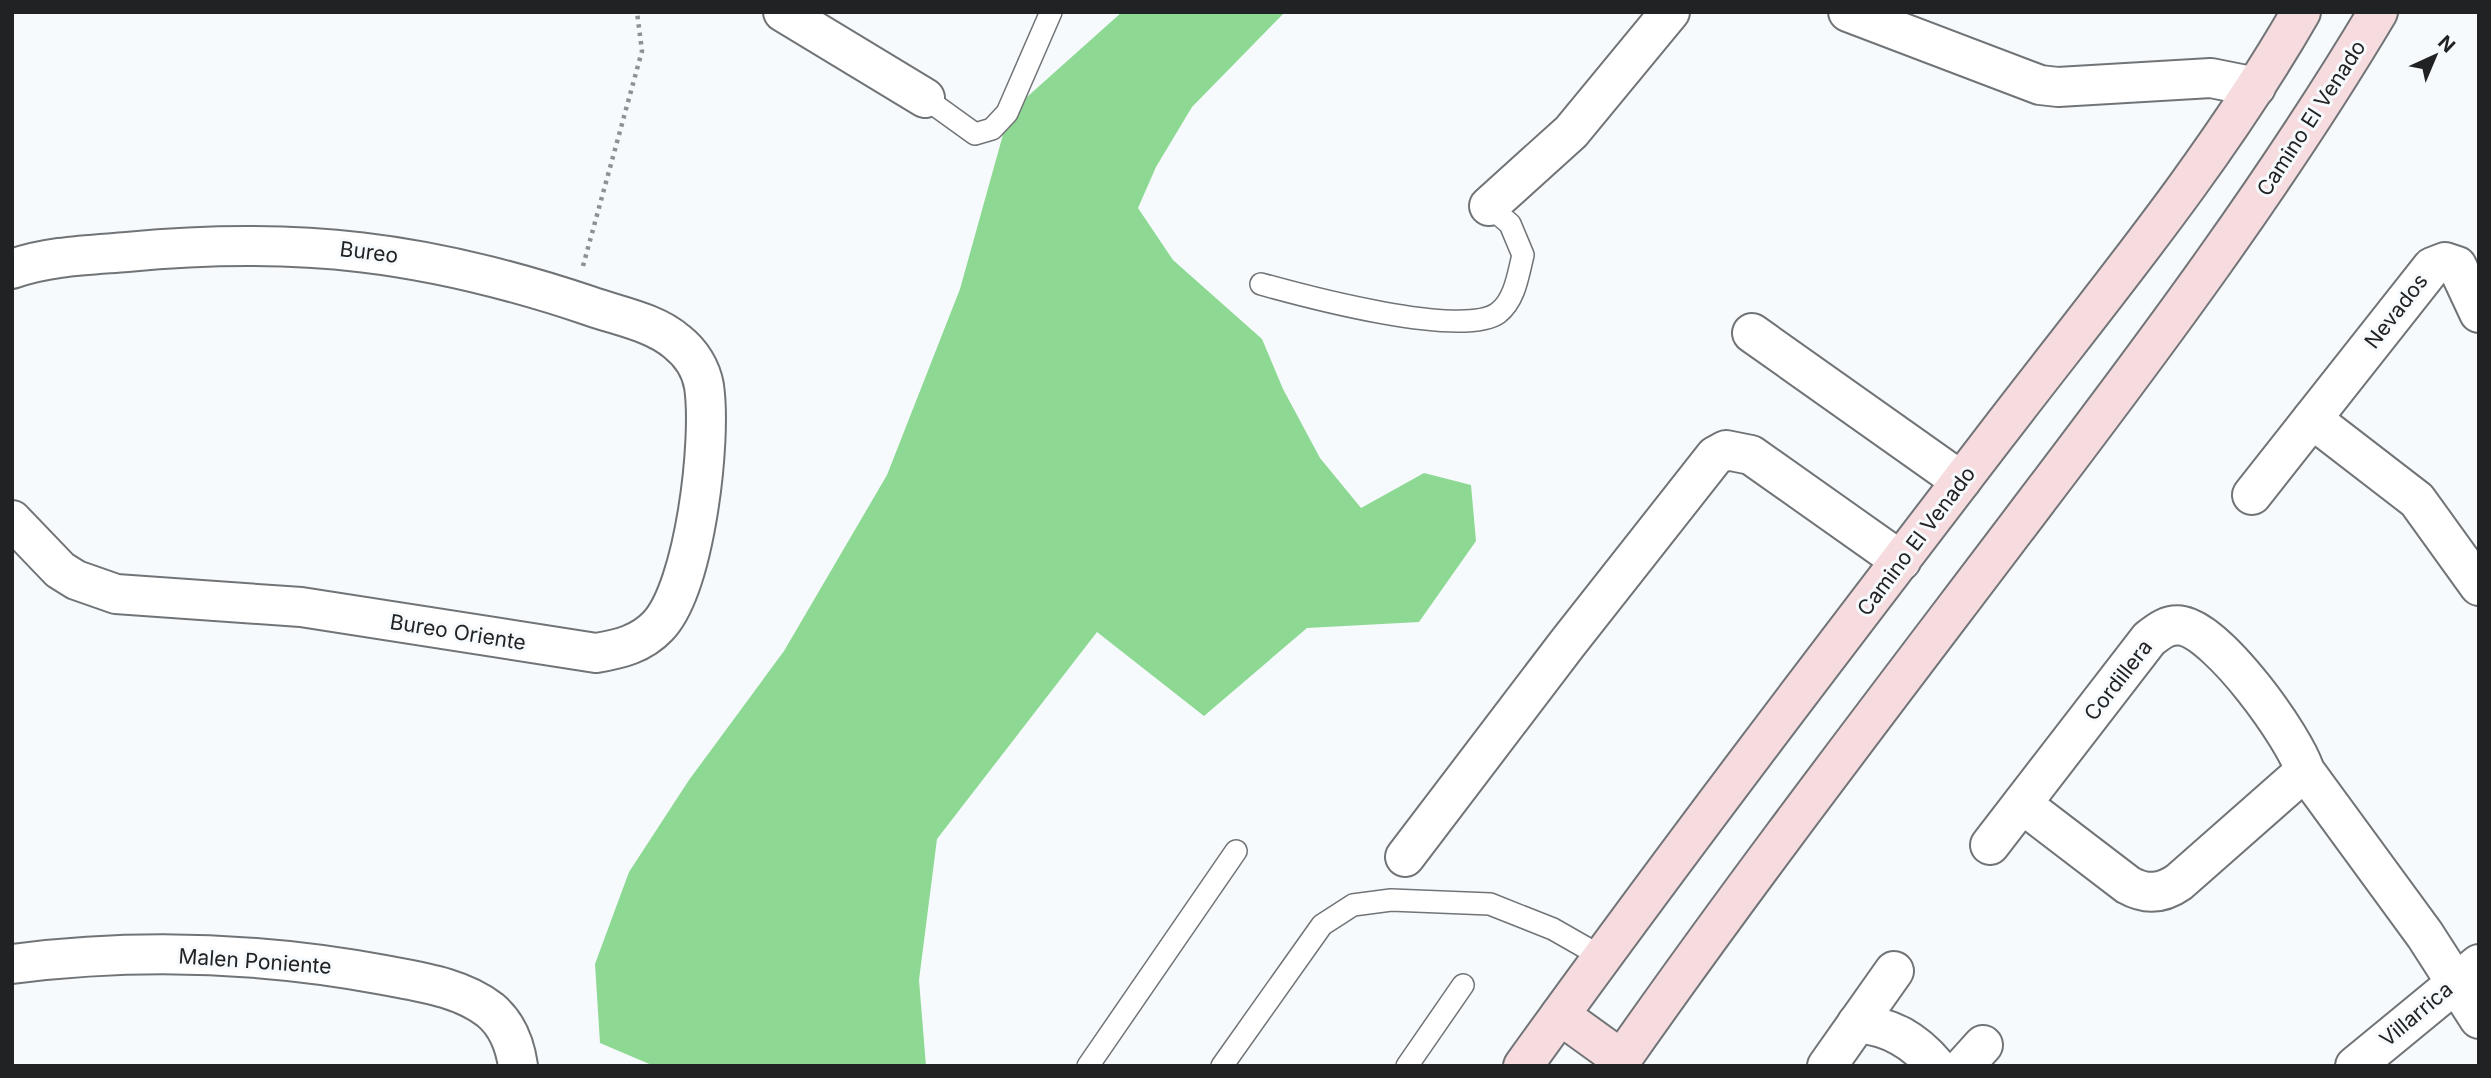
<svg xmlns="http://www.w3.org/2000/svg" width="2491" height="1078" viewBox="0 0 2491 1078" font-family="Inter,sans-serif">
  <rect width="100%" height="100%" fill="#f6fafd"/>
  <path fill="#8dd993" d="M1122 12H1285L1192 107 1156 167 1138 208 1173 260 1262 339 1283 389 1320 458 1361 508 1424 473 1471 485 1476 541 1419 622 1307 628 1204 716 1097 632 937 839 919 980 926 1066H654L600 1043 595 964 629 872 689 780 784 651 887 475 960 289 1009 113Z"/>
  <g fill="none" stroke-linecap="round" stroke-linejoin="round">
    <g stroke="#717477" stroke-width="24">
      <g id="lane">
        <path d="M925 98 975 134 992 129 1007 113 1051 12"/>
        <path d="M1261 284C1304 296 1463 339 1498 313 1515 300 1518 275 1523 255L1510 224 1489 206"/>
        <path d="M1088 1066 1236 851"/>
        <path d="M1222 1066 1322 925 1353 905 1391 900 1490 904 1553 929 1602 957"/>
        <path d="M1407 1066 1463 985"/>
      </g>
    </g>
    <g stroke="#717477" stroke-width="42">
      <g id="street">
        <path d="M783 12 925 98"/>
        <path d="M1848 12 2040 85 2058 87 2211 78 2256 87"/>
        <path d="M1489 206 1571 132 1670 12"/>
        <path d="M12 269C48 256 90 255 127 252 298 236 427 251 590 306 618 316 654 322 677 342 691 353 701 369 704 386 712 440 695 587 658 626 641 644 620 649 596 653L301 607 116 594 76 580 60 570 12 520"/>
        <path d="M1752 333 1961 481"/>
        <path d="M2312 419 2417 500 2479 586"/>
        <path d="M2252 495 2432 267 2445 262 2457 266 2479 313"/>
        <path d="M2022 804 2128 885C2146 895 2162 894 2179 882L2305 771"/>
        <path d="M1990 845 2149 639C2159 631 2169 623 2183 626 2220 634 2294 736 2305 771L2425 935 2479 1019"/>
        <path d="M1405 857 1567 644 1715 456 1726 450 1751 455 1901 561"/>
        <path d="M12 964C137 948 261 952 384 975 420 982 460 987 490 1010 507 1024 515 1045 518 1066"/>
        <path d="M1857 1023C1891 1027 1914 1040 1936 1066"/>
        <path d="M1827 1066 1894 971"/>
        <path d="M1964 1066 1983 1045"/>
        <path d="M2355 1066 2479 964"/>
      </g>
    </g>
    <g stroke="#717477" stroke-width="42">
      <g id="secondary">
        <path d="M1560 1015 1621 1059"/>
        <path d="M1523 1066C1677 852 1837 643 1997 434 2102 297 2215 162 2301 12"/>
        <path d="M1617 1066C1752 873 1896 687 2038 499 2158 341 2276 183 2378 12"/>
      </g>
    </g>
    <path stroke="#8e9092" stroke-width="4.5" stroke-dasharray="3.5 5" stroke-linecap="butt" d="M583 266 642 51 637 12"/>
    <use href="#lane" stroke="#fff" stroke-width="21"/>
    <use href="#street" stroke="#fff" stroke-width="38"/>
    <use href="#secondary" stroke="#f7dcdf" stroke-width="38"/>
  </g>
  <g text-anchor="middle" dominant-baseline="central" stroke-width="6" stroke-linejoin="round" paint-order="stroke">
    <g font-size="21" fill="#212223" stroke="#f6fafd">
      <text transform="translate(2311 118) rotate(-57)">Camino El Venado</text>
      <text transform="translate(369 252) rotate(7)">Bureo</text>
      <text transform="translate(2396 311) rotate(-52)">Nevados</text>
      <text transform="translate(1916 541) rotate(-53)">Camino El Venado</text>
      <text transform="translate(458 632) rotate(9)">Bureo Oriente</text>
      <text transform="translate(2118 680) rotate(-52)">Cordillera</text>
      <text transform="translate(255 961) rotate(4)">Malen Poniente</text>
      <text transform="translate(2416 1014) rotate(-40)">Villarrica</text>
    </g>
  </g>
  <rect width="2491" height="1078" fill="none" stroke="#212223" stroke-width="28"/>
  <g transform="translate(2435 56) rotate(44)" stroke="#f6fafd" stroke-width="5" paint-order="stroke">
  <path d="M0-5L12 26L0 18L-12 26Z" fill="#212223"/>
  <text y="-10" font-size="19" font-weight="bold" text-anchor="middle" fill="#212223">N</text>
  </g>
</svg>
